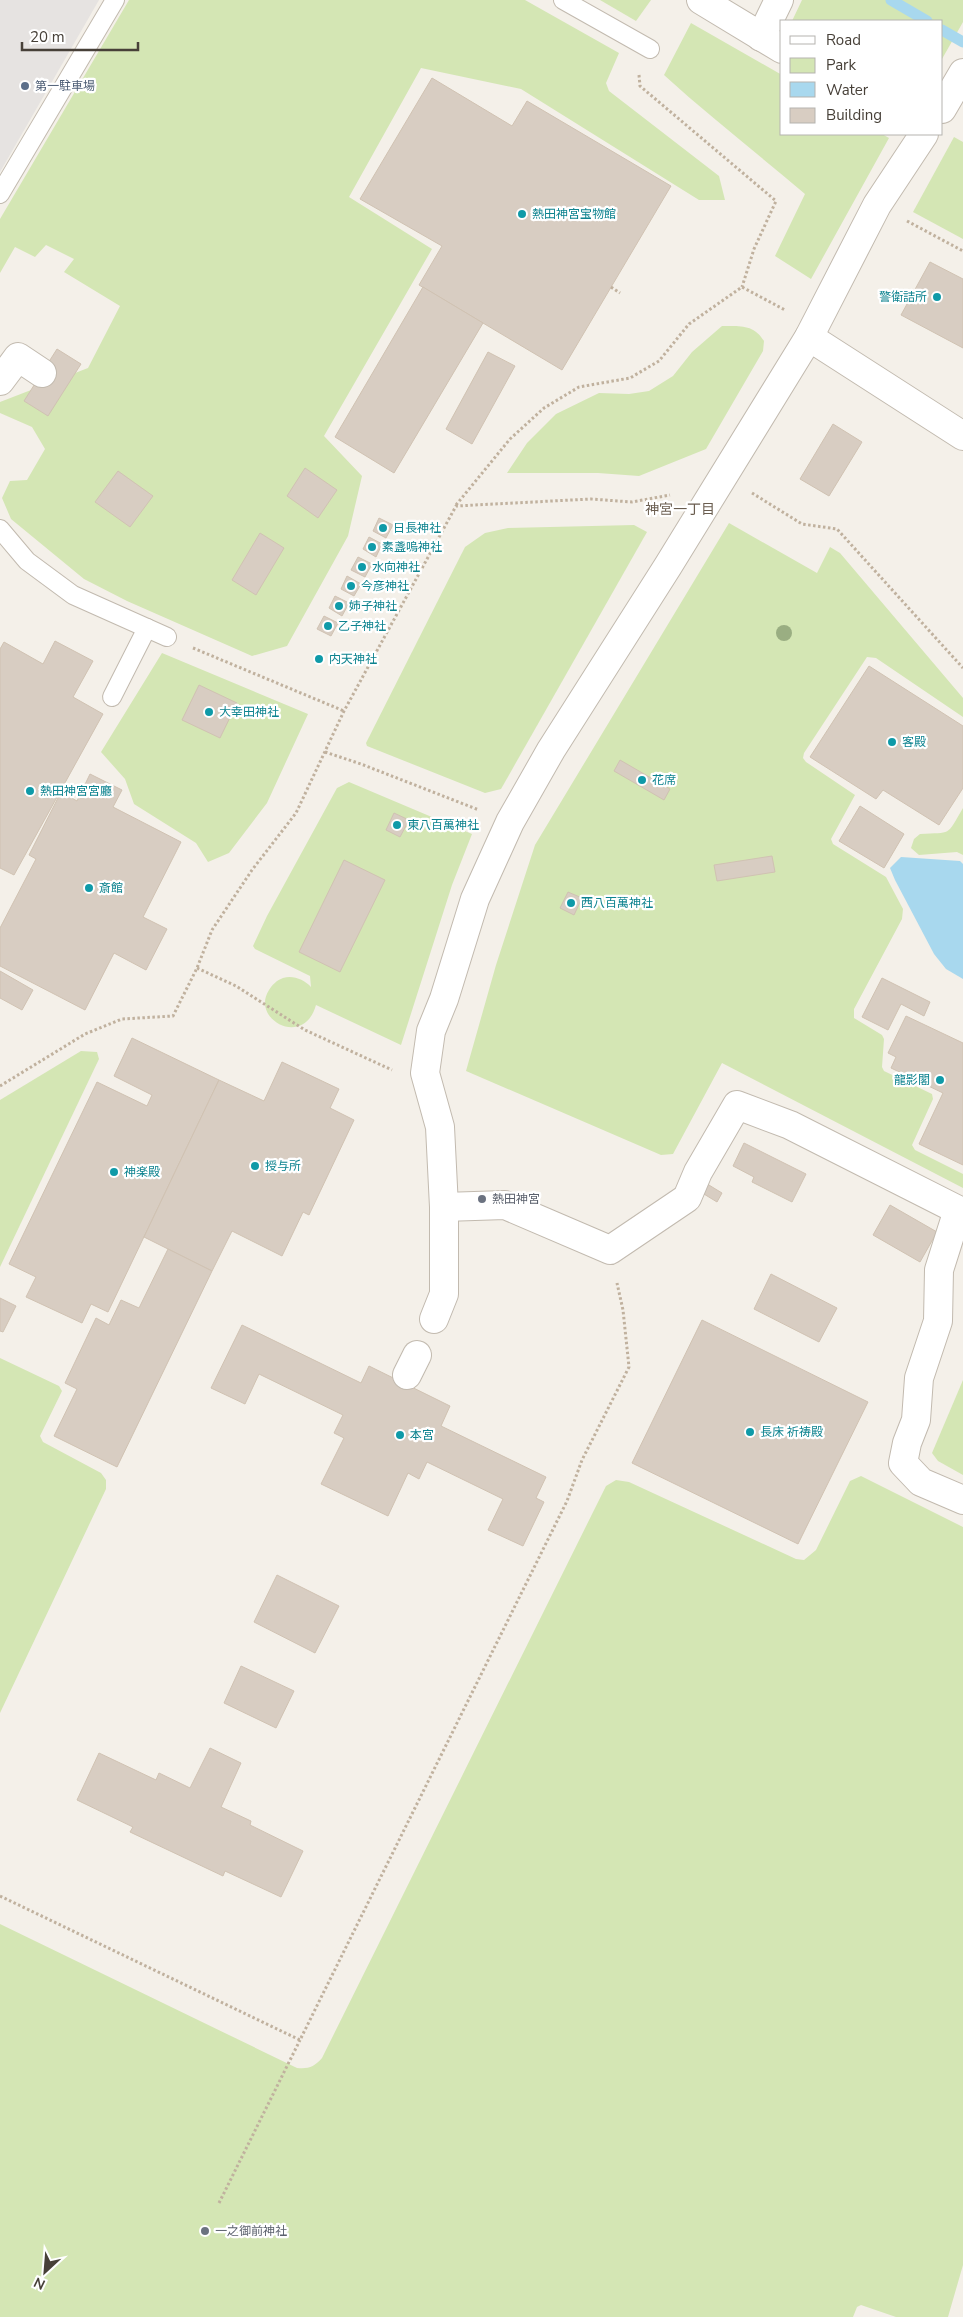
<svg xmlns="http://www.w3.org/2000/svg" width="963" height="2317" viewBox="0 0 963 2317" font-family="'Nunito Sans','Noto Sans JP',sans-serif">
  <rect width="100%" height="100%" fill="#f4f0e9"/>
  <g fill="#d4e6b4">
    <path d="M129 0H525L619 53 606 83 609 91 719 176 725 200H699L521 89 421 68 349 197 432 249 324 436 362 476 348 536 287 646 252 656 127 601 84 579 11 519 2 498 10 481 27 480 45 449 32 427 0 413V402L88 368 120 306 64 272 74 259 46 245 35 257 15 247 0 273V219Z"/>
    <path d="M600 0H651L636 21Z"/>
    <path d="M802 0H963V22L942 59V21H792Z"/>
    <path d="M691 23 782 75V134H882L889 138 811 279 775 256 805 194C758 154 709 116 664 75Z"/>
    <path d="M954 137 963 142V239L913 212Z"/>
    <path d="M722 326C739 326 754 324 764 341L763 351 706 449 639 476 598 473H507L527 443 556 414 599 393 629 394 649 391 673 376 692 352Z"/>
    <path d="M729 523 817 573 830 547 840 553 963 698V717L876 658 867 657 804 753 803 758 806 762 855 795 831 839 833 844 886 877 903 909 902 919 854 1009V1018L882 1035 884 1039 882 1067 884 1071 932 1094 933 1099 912 1145 915 1150 963 1174V1188L722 1063 673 1154 661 1155 466 1071 496 965 535 845Z"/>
    <path d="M634 525 647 532 501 789 485 793 367 746 366 743 465 547 485 533 508 528Z"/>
    <path d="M162 653 308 714 267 803 229 853 208 862 196 843 134 804 125 779 101 752Z"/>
    <path d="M349 782 472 834 452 885 401 1045 316 1005C304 1049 250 1019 269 990 272 985 277 980 283 978 294 975 304 980 311 987L310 976 255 949 253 946 267 916 337 788Z"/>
    <path d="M963 808V855L957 852 919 855 911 848 914 839 920 834C952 832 946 837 963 808Z"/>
    <path d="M81 1051 97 1052 99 1059 0 1267V1100Z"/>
    <path d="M0 1358 59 1386 62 1391 40 1436 43 1442 101 1473 106 1480V1489L0 1713Z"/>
    <path d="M963 1380V1475L938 1461 932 1453Z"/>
    <path d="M861 1476 963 1527V2265L948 2317H896L861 2305 857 2307 853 2317H0V1924L297 2068C309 2069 314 2067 322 2058L606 1486 616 1480 629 1482 796 1559 804 1560 816 1550 850 1481Z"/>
  </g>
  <path fill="#e6e3e1" d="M0 0H99L0 172Z"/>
  <path fill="#a8d8ee" d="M901 857 960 861 963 864V979L946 969 934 954 895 880 890 868Z"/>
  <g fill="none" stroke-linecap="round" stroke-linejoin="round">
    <g stroke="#a8d8ee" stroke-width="11">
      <path d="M891 0 927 21"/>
      <path d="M942 30 963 42"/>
    </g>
  </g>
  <g fill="#d8cdc2" stroke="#d0c2b2">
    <path d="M432 78 512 126 527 101 671 186 562 370 419 285 442 246 360 199Z"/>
    <path d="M930 262 963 279V348L901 315Z"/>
    <path d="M423 287 483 323 394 473 335 437Z"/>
    <path d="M57 349 81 364 48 416 24 401Z"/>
    <path d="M488 352 515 366 472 444 446 429Z"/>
    <path d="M833 424 862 442 829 496 800 479Z"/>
    <path d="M305 468 337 490 318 518 287 496Z"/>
    <path d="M118 471 153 496 130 527 95 502Z"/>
    <path d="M379 518 393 525 386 538 373 531Z"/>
    <path d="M260 533 284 548 256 595 232 580Z"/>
    <path d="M369 537 382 544 376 557 363 549Z"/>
    <path d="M358 557 372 564 365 577 351 570Z"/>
    <path d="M347 576 361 584 354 596 341 589Z"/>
    <path d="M335 596 349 603 342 616 329 608Z"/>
    <path d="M324 616 338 623 331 636 317 629Z"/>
    <path d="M55 641 93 661 73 697 103 714 14 875 0 868V649L4 642 43 664Z"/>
    <path d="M869 666 963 726V788L939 825 883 790 876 799 810 757Z"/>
    <path d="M199 685 237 703 220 738 182 720Z"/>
    <path d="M620 760 670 789 664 800 614 771Z"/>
    <path d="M90 774 122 790 113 807 181 842 143 917 167 929 146 970 114 953 85 1010 0 966V928L36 859 29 855 61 792 77 801Z"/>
    <path d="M860 806 904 834 884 868 839 841Z"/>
    <path d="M394 813 409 820 400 837 386 830Z"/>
    <path d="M772 856 775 872 717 881 714 865Z"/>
    <path d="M344 860 385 880 340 972 299 952Z"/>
    <path d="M568 892 582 898 574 915 560 908Z"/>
    <path d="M0 971 33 990 22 1010 0 998Z"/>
    <path d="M882 978 930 1002 924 1016 901 1004 888 1030 862 1017Z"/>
    <path d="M906 1016 963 1043V1165L919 1144 943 1093 891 1068 896 1057 888 1053Z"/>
    <path d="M132 1038 219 1080 108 1312 91 1304 82 1323 26 1297 36 1277 9 1264 97 1082 147 1106 152 1095 114 1076Z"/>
    <path d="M282 1062 339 1089 330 1108 354 1120 309 1215 303 1212 282 1256 232 1231 212 1271 144 1237 219 1080 264 1101Z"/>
    <path d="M744 1143 806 1174 792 1202 752 1182 754 1177 733 1166Z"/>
    <path d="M704 1182 722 1193 717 1202 699 1191Z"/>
    <path d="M890 1205 937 1232 920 1262 873 1235Z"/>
    <path d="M168 1249 212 1271 117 1467 54 1436 77 1389 65 1383 96 1318 109 1325 121 1300 139 1308Z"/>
    <path d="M771 1274 837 1308 819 1342 754 1309Z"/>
    <path d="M0 1298 16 1306 3 1332 0 1331Z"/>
    <path d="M702 1320 868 1402 798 1544 632 1463Z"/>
    <path d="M242 1325 361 1383 369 1366 450 1406 441 1426 546 1477 536 1498 544 1502 523 1546 488 1530 503 1499 427 1462 419 1479 408 1473 388 1516 321 1484 344 1438 334 1433 343 1415 259 1374 245 1404 211 1388Z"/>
    <path d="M277 1575 339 1606 315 1653 254 1622Z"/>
    <path d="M241 1666 294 1691 276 1728 224 1703Z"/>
    <path d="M210 1748 241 1763 221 1807 251 1821 250 1825 303 1851 281 1897 225 1871 223 1876 130 1832 133 1827 77 1800 99 1753 156 1780 159 1773 190 1788Z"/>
  </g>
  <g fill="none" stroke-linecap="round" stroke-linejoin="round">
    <g stroke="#c2baaf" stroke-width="20">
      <g id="lane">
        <path d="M563 0 650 49"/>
        <path d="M0 194 115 0"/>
        <path d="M0 529 27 561 73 595 167 637"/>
        <path d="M112 697 147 628"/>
      </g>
    </g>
    <g stroke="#c2baaf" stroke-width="30">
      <g id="street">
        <path d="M701 0 782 49"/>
        <path d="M761 37 779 0"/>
        <path d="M942 109 963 73"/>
        <path d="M809 337 963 436"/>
        <path d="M0 381 18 357 42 373"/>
        <path d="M444 1207 505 1205 610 1250 687 1198 698 1172 737 1105 790 1125 958 1210 939 1270 938 1321 919 1378 916 1420 907 1443 903 1463 921 1482 963 1500"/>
        <path d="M434 1319 444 1294V1207L440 1127 425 1073 431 1031 444 999 475 899 510 822 551 750 668 566 809 337 877 205 924 134"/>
        <path d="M407 1375 417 1355"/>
      </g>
    </g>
    <g stroke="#c0b19e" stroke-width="3" stroke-dasharray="2.5 2.5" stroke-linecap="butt">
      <path d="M639 75 640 86 776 201 754 249 742 287"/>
      <path d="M907 221 963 251"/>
      <path d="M611 287 620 293"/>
      <path d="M752 493 802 524 837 529 963 668"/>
      <path d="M456 505 510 439 544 408 579 387 630 378 659 361 689 324 742 287 785 310"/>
      <path d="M193 648 344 711"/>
      <path d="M325 752 361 764 479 810"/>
      <path d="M197 968 236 986 305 1030 392 1070"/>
      <path d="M0 1086 85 1034 122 1019 173 1016 197 968 212 930 252 870 296 813 344 711 456 506 591 499 632 502 670 495"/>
      <path d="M0 1896 300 2040 567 1501 582 1460 629 1367 623 1310 617 1283"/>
      <path d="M219 2203 300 2040"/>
    </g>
    <use href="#lane" stroke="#fff" stroke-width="18"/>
    <use href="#street" stroke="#fff" stroke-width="28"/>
  </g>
  <circle fill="#9aae82" cx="784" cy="633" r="8"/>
  <circle fill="#5c6f8a" stroke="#fff" stroke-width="2" cx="25" cy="86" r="5"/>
  <g fill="#0f9aa8" stroke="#fff" stroke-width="2">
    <circle cx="522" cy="214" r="5"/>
    <circle cx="937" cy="297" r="5"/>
    <circle cx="383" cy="528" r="5"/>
    <circle cx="372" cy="547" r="5"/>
    <circle cx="362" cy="567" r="5"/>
    <circle cx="351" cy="586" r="5"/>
    <circle cx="339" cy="606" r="5"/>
    <circle cx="328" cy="626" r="5"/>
    <circle cx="319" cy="659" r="5"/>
    <circle cx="209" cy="712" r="5"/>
    <circle cx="892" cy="742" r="5"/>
    <circle cx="642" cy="780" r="5"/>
    <circle cx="30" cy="791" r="5"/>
    <circle cx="397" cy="825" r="5"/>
    <circle cx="89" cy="888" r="5"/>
    <circle cx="571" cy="903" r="5"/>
    <circle cx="940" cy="1080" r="5"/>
    <circle cx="255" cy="1166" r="5"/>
    <circle cx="114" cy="1172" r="5"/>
    <circle cx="750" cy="1432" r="5"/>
    <circle cx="400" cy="1435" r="5"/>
  </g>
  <g fill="#6b7280" stroke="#fff" stroke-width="2">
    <circle cx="482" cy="1199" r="5"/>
    <circle cx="205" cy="2231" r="5"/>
  </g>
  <g text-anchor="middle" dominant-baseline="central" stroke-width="4.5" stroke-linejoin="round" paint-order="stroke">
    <g font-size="12" fill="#4e5e75" stroke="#fff" text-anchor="start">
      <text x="35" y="86">第一駐車場</text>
    </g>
    <g font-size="12" fill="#0d838f" stroke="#fff" text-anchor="start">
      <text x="532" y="214">熱田神宮宝物館</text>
      <text x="927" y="297" text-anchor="end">警衛詰所</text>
      <text x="393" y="528">日長神社</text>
      <text x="382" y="547">素盞嗚神社</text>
      <text x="372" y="567">水向神社</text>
      <text x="361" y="586">今彦神社</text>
      <text x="349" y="606">姉子神社</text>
      <text x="338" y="626">乙子神社</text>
      <text x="329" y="659">内天神社</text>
      <text x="219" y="712">大幸田神社</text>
      <text x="902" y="742">客殿</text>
      <text x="652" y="780">花席</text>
      <text x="40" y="791">熱田神宮宮廳</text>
      <text x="407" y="825">東八百萬神社</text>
      <text x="99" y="888">斎館</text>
      <text x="581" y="903">西八百萬神社</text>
      <text x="930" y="1080" text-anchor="end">龍影閣</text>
      <text x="265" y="1166">授与所</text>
      <text x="124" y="1172">神楽殿</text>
      <text x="760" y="1432">長床 祈祷殿</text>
      <text x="410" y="1435">本宮</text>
    </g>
    <g font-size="12" fill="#5b616d" stroke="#fff" text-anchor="start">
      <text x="492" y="1199">熱田神宮</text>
      <text x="215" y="2231">一之御前神社</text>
    </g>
    <g font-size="14" fill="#6a5d4f" stroke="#fff">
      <text x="680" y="509">神宮一丁目</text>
    </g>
  </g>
  <rect x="780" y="20" width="162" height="115" fill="#ffffff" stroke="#b5b3af"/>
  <rect x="790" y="36" width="25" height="8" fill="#ffffff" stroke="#b5b3af"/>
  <text x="826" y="45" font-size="15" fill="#474038">Road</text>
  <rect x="790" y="58" width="25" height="15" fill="#d4e6b4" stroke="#b5b3af"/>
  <text x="826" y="70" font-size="15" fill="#474038">Park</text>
  <rect x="790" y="82" width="25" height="15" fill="#a8d8ee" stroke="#b5b3af"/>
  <text x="826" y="95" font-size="15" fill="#474038">Water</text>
  <rect x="790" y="108" width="25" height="15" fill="#d8cdc2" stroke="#b5b3af"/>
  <text x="826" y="120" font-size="15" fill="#474038">Building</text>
  <g transform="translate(45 2272) rotate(206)" stroke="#ffffff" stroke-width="4" paint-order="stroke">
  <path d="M0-4L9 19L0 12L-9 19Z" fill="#474038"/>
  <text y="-8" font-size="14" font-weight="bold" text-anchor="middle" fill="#474038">N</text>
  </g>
  <path d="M22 42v8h116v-8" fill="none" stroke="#474038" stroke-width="2.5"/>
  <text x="30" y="42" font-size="15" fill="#474038" stroke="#ffffff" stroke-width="4" paint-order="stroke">20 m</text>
</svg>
